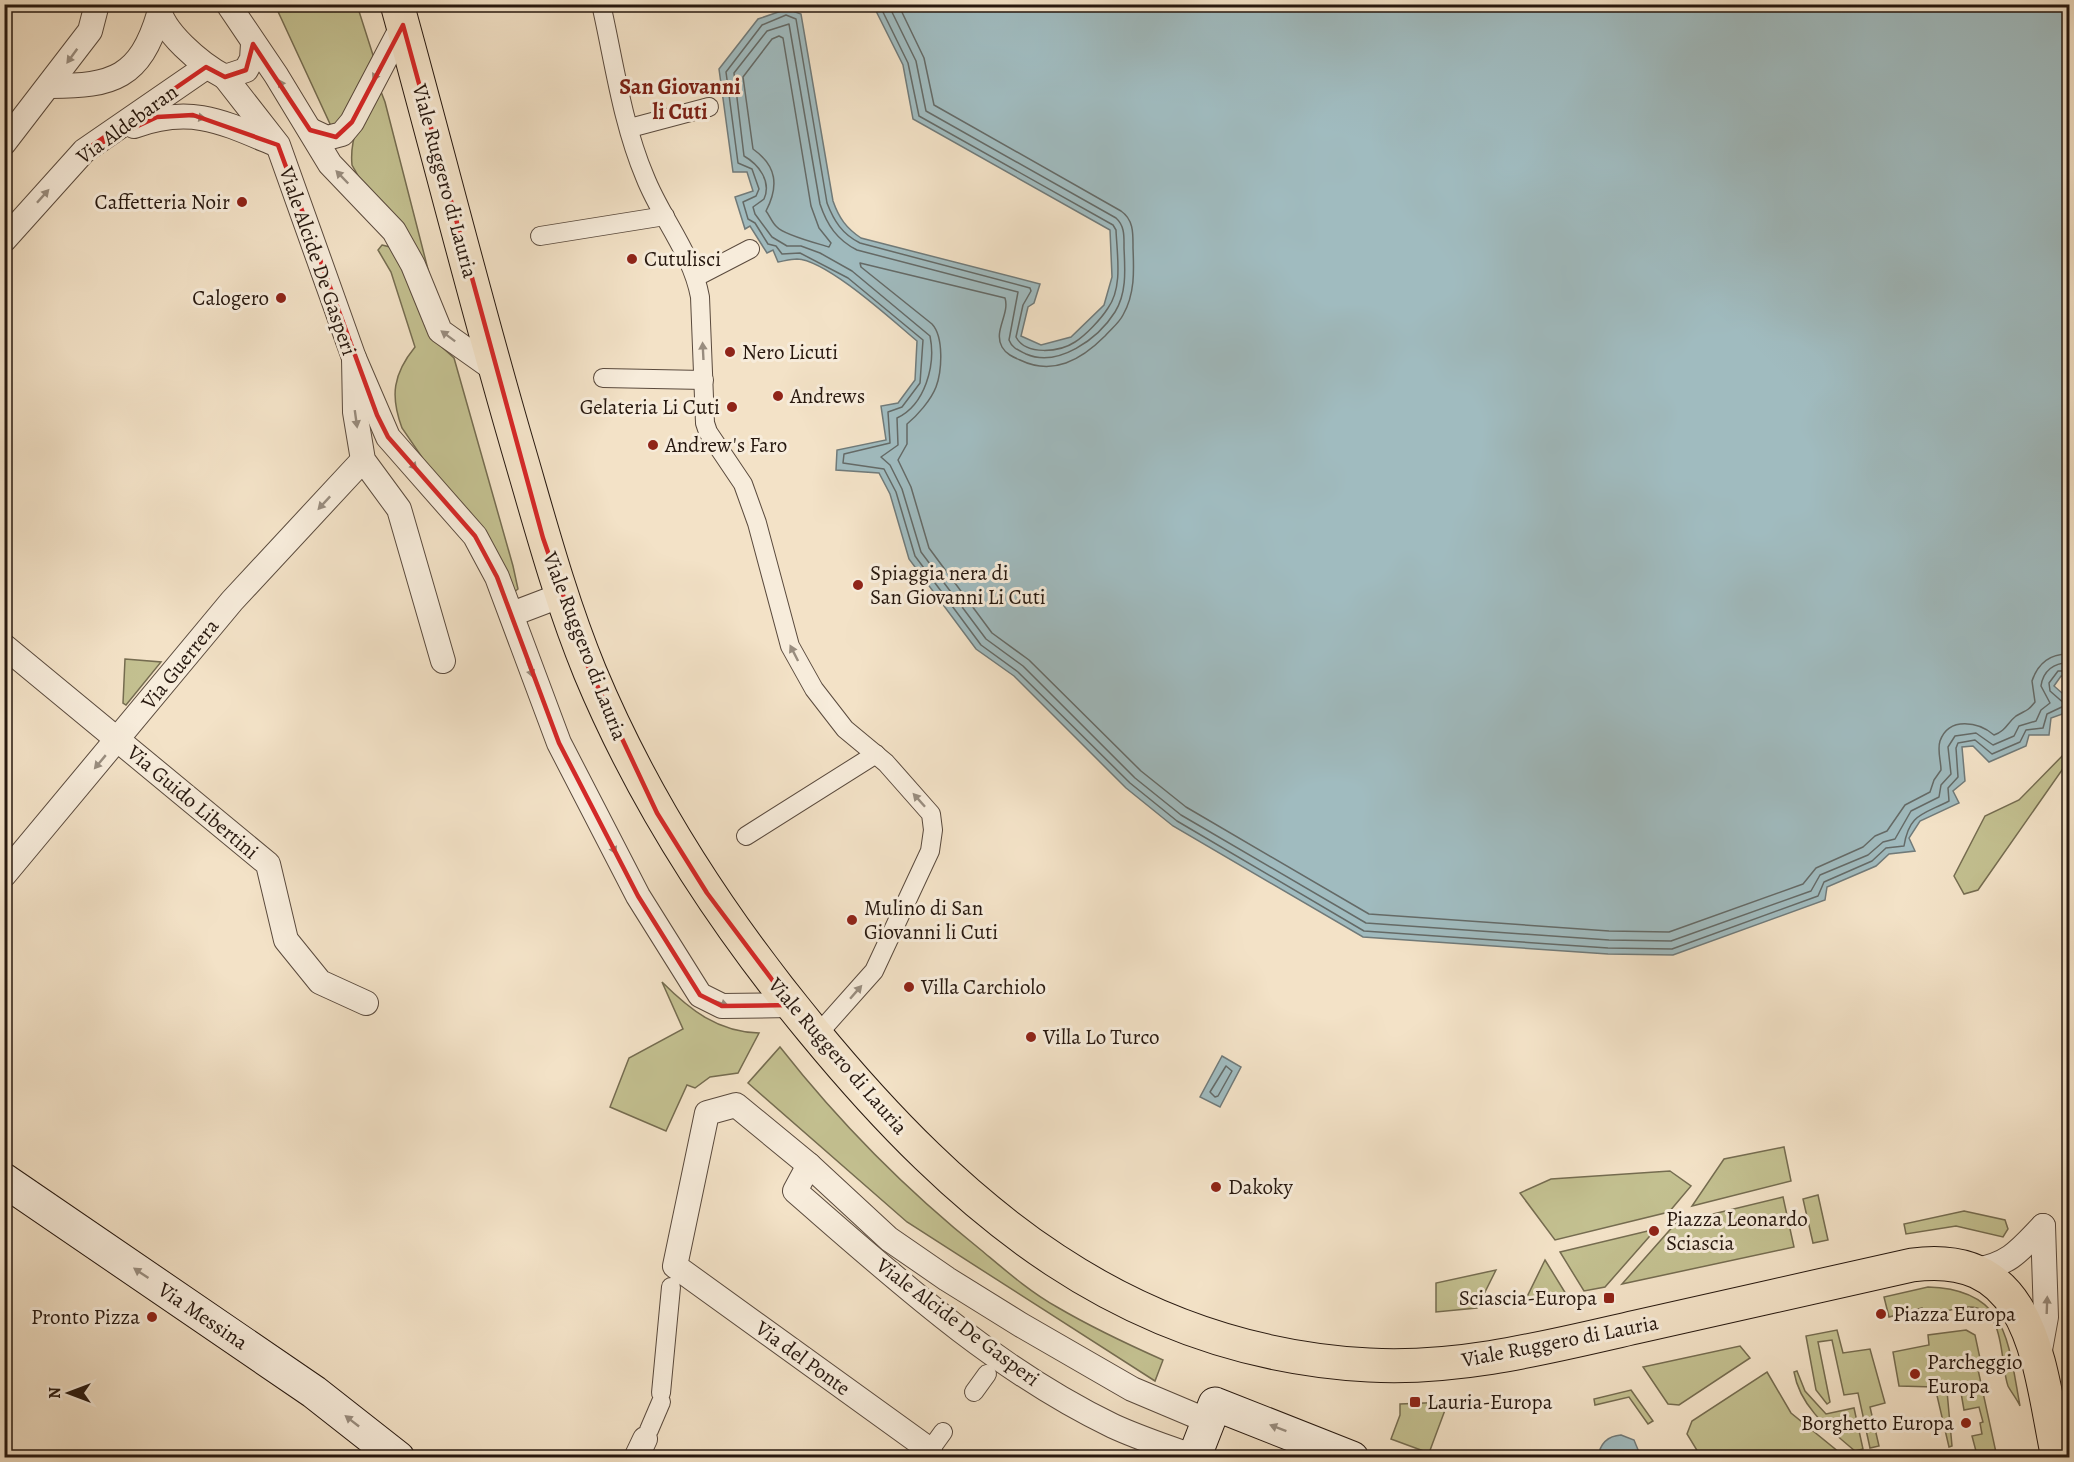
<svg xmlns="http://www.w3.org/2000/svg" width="2074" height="1462" viewBox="0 0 2074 1462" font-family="Alegreya,serif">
  <rect width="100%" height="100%" fill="#f3e2c7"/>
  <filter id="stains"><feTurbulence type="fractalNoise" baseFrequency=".00333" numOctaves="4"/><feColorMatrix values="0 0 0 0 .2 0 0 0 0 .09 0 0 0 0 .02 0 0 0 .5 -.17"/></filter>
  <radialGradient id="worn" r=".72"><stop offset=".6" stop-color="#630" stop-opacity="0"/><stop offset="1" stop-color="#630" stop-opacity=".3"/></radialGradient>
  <g fill="#c3c090" stroke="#756c50" stroke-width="1.5">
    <path d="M275 5H357L373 55 372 65 341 126H331Z"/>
    <path d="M378 84 385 102 442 324 352 165C349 135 364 110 378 84Z"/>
    <path d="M382 245 390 247 399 254 433 339 454 358 513 566 518 589 514 592 402 428C390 396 393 374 415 347L391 272 378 250Z"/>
    <path d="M125 659 161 662 126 705 123 703Z"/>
    <path d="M2069 749V760L1978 890 1964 894 1954 876 1985 816 2019 800Z"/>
    <path d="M662 982C690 1010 718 1032 759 1033L738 1073 710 1077 695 1088 687 1085 666 1131 610 1107 629 1058 683 1029Z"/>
    <path d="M780 1047C839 1122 906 1190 981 1250 1005 1270 1030 1292 1057 1307 1091 1327 1127 1344 1163 1360L1155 1381 907 1222 748 1083Z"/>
    <path d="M1784 1147 1791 1181 1692 1206 1724 1159Z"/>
    <path d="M1670 1171 1691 1186 1669 1212 1555 1240 1520 1193 1551 1179Z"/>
    <path d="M1818 1195 1828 1240 1813 1243 1803 1199Z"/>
    <path d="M1783 1197 1794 1247 1622 1284 1676 1223Z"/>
    <path d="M1964 1211 2005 1220 2008 1229 2003 1237 1956 1226 1906 1234 1904 1224Z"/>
    <path d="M1656 1229 1605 1287 1584 1291 1560 1252Z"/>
    <path d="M1545 1260 1566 1294 1525 1301Z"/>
    <path d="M1496 1270 1477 1308 1436 1312V1283Z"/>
    <path d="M1928 1287C2008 1289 2008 1342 2020 1406 2017 1399 2011 1392 2008 1386 1999 1361 2007 1304 1966 1307 1953 1308 1938 1314 1925 1317L1922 1308 1889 1317 1884 1297Z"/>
    <path d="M1837 1330 1843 1353 1870 1349 1885 1403 1870 1407 1879 1446 1870 1448 1858 1393 1844 1395 1832 1340 1818 1342 1830 1402 1827 1404 1816 1390 1806 1336Z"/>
    <path d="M1966 1330 1975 1335 1981 1363 1977 1365 1997 1457H1973L1972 1453 1976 1451 1972 1436 1982 1434 1980 1423 1983 1422 1979 1407 1964 1410 1960 1387 1947 1391 1952 1446 1949 1447 1935 1387 1899 1386 1893 1352 1929 1345 1928 1335Z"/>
    <path d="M1740 1346 1750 1358 1679 1405 1668 1404 1643 1367Z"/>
    <path d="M1797 1371 1805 1391 1826 1414 1854 1408 1863 1449 1855 1451C1829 1429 1800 1407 1794 1372Z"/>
    <path d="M1767 1372 1791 1413 1845 1457H1701L1687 1434 1692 1421Z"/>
    <path d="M1631 1390 1653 1421 1648 1424 1629 1397 1595 1405 1594 1399Z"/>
    <path d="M1448 1402 1429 1453 1391 1439 1400 1415V1404Z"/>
  </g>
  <g fill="#a0bbbf" stroke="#707a79" stroke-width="1.5">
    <path d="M873 5H2069L2070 677 2061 676 2054 686 2069 699 2068 712 2051 718 2049 735H2029L2026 746 1989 762 1973 746 1962 747 1965 781 1953 791 1959 803 1920 821 1909 838 1915 851 1889 854 1876 866 1827 887 1825 900 1673 955 1608 954 1363 937 1173 826 1126 788 1014 676 976 649 909 559 890 494 879 473 836 470 837 450 886 440 881 406 898 403 915 380 917 341C893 321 827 260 797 259 791 259 784 261 778 262L773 250 767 253 750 226 745 229 735 197 753 191 747 172H733L719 69 758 19 787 9 801 14 833 201C839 218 846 228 861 238L1040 284 1034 303 1028 307 1021 336 1041 345 1071 337 1104 305 1112 277 1110 230 913 119 903 65Z"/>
    <path d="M1222 1056 1241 1067 1220 1107 1200 1097Z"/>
    <path d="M1621 1435 1634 1440 1641 1457H1598C1600 1444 1607 1436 1621 1435Z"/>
  </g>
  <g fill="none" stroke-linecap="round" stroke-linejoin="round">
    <g stroke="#646a67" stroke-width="1.5">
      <path d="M879 4 908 63 919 116 1113 225 1116 230C1117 255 1123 287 1108 308 1101 319 1086 335 1075 342 1060 352 1026 356 1016 337L1023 305 1031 291 1030 288 860 243C842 234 834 221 827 203L796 19 786 15 762 25 726 72 738 163 752 169 759 189 756 196 743 202 748 219 755 223 768 244 776 246 782 254 800 253 848 278 923 340 920 383 902 407 888 412 890 443 844 454 843 463 884 469 896 492 915 556 981 645 1018 672 1130 783 1177 821 1364 931 1608 948 1672 949 1818 896 1824 882 1872 861 1886 848 1904 846C1909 814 1922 815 1949 801L1948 788 1958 777 1956 748 1958 743 1975 740 1992 754 2020 742 2026 730 2043 728 2047 714 2066 705 2050 691 2049 683 2058 671H2070"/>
      <path d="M888 4 916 61 926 111 1116 218C1125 226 1124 237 1124 248 1125 269 1127 293 1115 312 1098 339 1058 368 1026 354 1018 350 1012 348 1009 340L1018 292 857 250C837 240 827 225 820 204L789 24 767 31 734 73 744 156C758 164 772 181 764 199L753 207 755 214 772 237 787 246H801L820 253 852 271 930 336C936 365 925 405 897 418L898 445 881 457 890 465 902 489 921 552 986 639 1023 666 1135 778 1181 815 1366 923 1609 940 1671 941 1811 891 1820 875 1868 855 1883 842 1895 839 1911 811 1939 797 1941 785 1951 774 1948 747 1955 736 1976 733 1993 745 2014 736 2019 726 2036 721 2041 710 2050 703 2041 686C2043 671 2054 662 2070 663"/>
      <path d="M898 4 924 58 934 105 1121 211C1134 220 1133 234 1133 248 1134 271 1135 294 1123 315 1119 323 1111 329 1105 336 1081 360 1053 376 1020 360 1013 357 1006 354 1002 347 993 331 1010 314 1005 298L860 263 861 267 932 324C944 337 942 371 936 387 931 400 917 416 907 424V444L898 460 911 487 929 548 992 633 1029 660 1141 771 1186 807 1369 914 1609 931 1669 932 1803 884 1816 868 1863 847 1875 836 1887 831 1905 805 1930 792 1934 780 1941 770C1941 761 1937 750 1940 741 1949 716 1979 722 1994 735 2006 731 2007 723 2016 716 2026 710 2027 712 2035 702L2032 681C2038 663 2051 653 2070 654"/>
      <path d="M779 36 783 38 811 206 819 228 831 243 829 247C816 243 784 235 777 227 772 223 770 216 766 211 779 186 777 166 753 149L743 77 772 39Z"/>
      <path d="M1226 1066 1232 1071 1218 1096 1215 1097 1210 1092Z"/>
    </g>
    <g stroke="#5a4a3d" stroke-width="20">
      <g id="pedestrian">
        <path d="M601 4C614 61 622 123 645 177 661 218 692 253 700 297L705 423 708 432 743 484 757 523 790 646 814 689 845 729 886 763 931 814 933 830 930 851 874 971 817 1035"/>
        <path d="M630 128 709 107"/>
        <path d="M540 236 665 216"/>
        <path d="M696 277 750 249"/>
        <path d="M603 378 704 380"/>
        <path d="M746 836 876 754"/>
        <path d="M974 1392 987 1374"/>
        <path d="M661 1393 671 1287"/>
        <path d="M649 1430 661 1402"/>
        <path d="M930 1450 943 1432"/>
      </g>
    </g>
    <g stroke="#5a4a3d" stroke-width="26">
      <g id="minor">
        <path d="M158 4C160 31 202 65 225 77L246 70 252 59 253 44"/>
        <path d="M228 4 276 75 330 164 394 231 413 265 440 331 495 370"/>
        <path d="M225 77 278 145 354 358 355 412 363 460 399 509 443 661"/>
        <path d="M51 86C113 86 140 78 159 14"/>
        <path d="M134 126C191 105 223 122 275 144"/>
        <path d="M310 130 327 138 342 134 352 122 403 25"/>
        <path d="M4 143 90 31 97 4"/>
        <path d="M4 240 84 151 206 67"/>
        <path d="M354 358 388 437 475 536 497 577 559 743 638 896 700 995 722 1006 791 1005"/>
        <path d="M512 614 562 595"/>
        <path d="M4 646 268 864 286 940 320 982 366 1003"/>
        <path d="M4 875 232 601 363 460"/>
        <path d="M809 1165 795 1191C894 1277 994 1369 1113 1426 1139 1438 1167 1447 1194 1457"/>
        <path d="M1976 1270C2010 1264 2020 1250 2043 1226"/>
        <path d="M2038 1361 2046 1317 2043 1226"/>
        <path d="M636 1458 645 1439"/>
        <path d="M925 1458 930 1450 675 1266 707 1113 736 1105 809 1165 889 1239 947 1279 1021 1325 1132 1389 1208 1421"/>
      </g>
    </g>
    <g stroke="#27180f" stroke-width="35">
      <g id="secondary">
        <path d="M4 1180 314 1392 398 1458"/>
        <path d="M1194 1458 1215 1404 1352 1458"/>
      </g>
    </g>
    <g stroke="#27180f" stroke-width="35">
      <path id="primary" d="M397 4C438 152 475 301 518 448 540 523 560 599 590 672 645 804 721 920 812 1030 960 1210 1126 1352 1369 1365 1460 1370 1548 1347 1636 1327 1728 1306 1820 1286 1912 1265 2035 1248 2039 1368 2058 1458"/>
    </g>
    <use href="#pedestrian" stroke="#f7ecdb" stroke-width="18"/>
    <use href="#minor" stroke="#f7ecdb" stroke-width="24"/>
    <use href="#secondary" stroke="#f7ecdb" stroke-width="33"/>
    <use href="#primary" stroke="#f3e2c7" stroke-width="33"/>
  </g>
  <defs><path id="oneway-solid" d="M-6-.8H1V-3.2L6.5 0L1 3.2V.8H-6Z" transform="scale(1.5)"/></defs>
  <g fill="#998d7f">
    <use href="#oneway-solid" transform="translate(72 56) rotate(126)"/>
    <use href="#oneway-solid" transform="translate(377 73) rotate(118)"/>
    <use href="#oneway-solid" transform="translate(283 87) rotate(-122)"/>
    <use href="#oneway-solid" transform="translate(197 117) rotate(9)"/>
    <use href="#oneway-solid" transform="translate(342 177) rotate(-134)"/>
    <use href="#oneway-solid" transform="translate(43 196) rotate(-48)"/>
    <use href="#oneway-solid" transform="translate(448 336) rotate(-143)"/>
    <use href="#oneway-solid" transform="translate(703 351) rotate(-93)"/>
    <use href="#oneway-solid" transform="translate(356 419) rotate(82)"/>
    <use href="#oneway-solid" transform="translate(411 463) rotate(49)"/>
    <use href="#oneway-solid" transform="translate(324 503) rotate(133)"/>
    <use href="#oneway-solid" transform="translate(794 653) rotate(-117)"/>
    <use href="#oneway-solid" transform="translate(530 669) rotate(70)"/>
    <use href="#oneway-solid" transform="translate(100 762) rotate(130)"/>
    <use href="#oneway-solid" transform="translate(919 800) rotate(-132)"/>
    <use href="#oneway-solid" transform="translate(612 846) rotate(63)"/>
    <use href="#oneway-solid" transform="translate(856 992) rotate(-49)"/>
    <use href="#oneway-solid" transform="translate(720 1003) rotate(18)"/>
    <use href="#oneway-solid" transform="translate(141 1273) rotate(-146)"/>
    <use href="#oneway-solid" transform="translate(2047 1305) rotate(-88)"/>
    <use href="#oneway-solid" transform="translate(352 1421) rotate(-142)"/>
    <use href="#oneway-solid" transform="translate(1278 1428) rotate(-159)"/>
  </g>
  <path fill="none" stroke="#d62828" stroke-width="4.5" stroke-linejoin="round" d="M403 25 543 538 587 664 657 813 707 893 791 1005 722 1006 700 995 638 896 559 743 497 577 475 536 388 437 377 415 278 145 193 115 157 117 84 151 206 67 225 77 246 70 253 44 310 130 336 137 352 122Z"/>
  <g fill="#8f2418" stroke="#f7ecdb" stroke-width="2">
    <circle cx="242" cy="202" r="6"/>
    <circle cx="632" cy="259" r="6"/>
    <circle cx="281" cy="298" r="6"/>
    <circle cx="730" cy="352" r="6"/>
    <circle cx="778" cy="396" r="6"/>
    <circle cx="732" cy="407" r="6"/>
    <circle cx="653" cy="445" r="6"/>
    <circle cx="858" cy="585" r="6"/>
    <circle cx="852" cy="920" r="6"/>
    <circle cx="909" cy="987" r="6"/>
    <circle cx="1031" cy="1037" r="6"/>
    <circle cx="1216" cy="1187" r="6"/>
    <circle cx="1654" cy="1231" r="6"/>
    <rect x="1603" y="1292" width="12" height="12" rx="3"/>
    <circle cx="1881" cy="1314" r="6"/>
    <circle cx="152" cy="1317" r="6"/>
    <circle cx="1915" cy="1374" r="6"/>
    <rect x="1409" y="1396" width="12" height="12" rx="3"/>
    <circle cx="1966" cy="1423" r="6"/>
  </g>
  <g text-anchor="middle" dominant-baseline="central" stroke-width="6" stroke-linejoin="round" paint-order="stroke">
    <g font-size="21" fill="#27180f" stroke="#f7ecdb">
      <text transform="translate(127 124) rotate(-36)">Via Aldebaran</text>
      <text transform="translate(445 181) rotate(75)">Viale Ruggero di Lauria</text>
      <text transform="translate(318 261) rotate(71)">Viale Alcide De Gasperi</text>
      <text transform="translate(585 646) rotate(69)">Viale Ruggero di Lauria</text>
      <text transform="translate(180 664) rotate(-51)">Via Guerrera</text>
      <text transform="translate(193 802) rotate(40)">Via Guido Libertini</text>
      <text transform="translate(838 1056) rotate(49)">Viale Ruggero di Lauria</text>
      <text transform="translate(203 1316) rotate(34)">Via Messina</text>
      <text transform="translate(958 1322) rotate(37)">Viale Alcide De Gasperi</text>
      <text transform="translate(1560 1341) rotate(-11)">Viale Ruggero di Lauria</text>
      <text transform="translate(803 1358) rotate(36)">Via del Ponte</text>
    </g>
    <g font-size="21" fill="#27180f" stroke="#f7ecdb" text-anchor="start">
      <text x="230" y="202" text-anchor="end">Caffetteria Noir</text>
      <text x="644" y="259">Cutulisci</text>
      <text x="269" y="298" text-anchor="end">Calogero</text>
      <text x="742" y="352">Nero Licuti</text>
      <text x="790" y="396">Andrews</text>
      <text x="720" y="407" text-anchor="end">Gelateria Li Cuti</text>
      <text x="665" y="445">Andrew's Faro</text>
      <text x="870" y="573">Spiaggia nera di<tspan x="870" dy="24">San Giovanni Li Cuti</tspan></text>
      <text x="864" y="908">Mulino di San<tspan x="864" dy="24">Giovanni li Cuti</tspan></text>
      <text x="921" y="987">Villa Carchiolo</text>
      <text x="1043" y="1037">Villa Lo Turco</text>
      <text x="1228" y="1187">Dakoky</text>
      <text x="1666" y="1219">Piazza Leonardo<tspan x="1666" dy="24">Sciascia</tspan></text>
      <text x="1597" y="1298" text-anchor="end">Sciascia-Europa</text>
      <text x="1893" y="1314">Piazza Europa</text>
      <text x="140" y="1317" text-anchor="end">Pronto Pizza</text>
      <text x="1927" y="1362">Parcheggio<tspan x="1927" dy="24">Europa</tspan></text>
      <text x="1427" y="1402">Lauria-Europa</text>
      <text x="1954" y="1423" text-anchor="end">Borghetto Europa</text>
    </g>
    <g font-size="22" font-weight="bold" fill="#7a1f14" stroke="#f7ecdb">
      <text x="680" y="87">San Giovanni<tspan x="680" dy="25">li Cuti</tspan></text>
    </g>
  </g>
  <rect width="2074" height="1462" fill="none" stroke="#f3e2c7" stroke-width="24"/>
  <rect x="6" y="6" width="2062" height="1450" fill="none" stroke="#27180f" stroke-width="3"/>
  <rect x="12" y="12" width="2050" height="1438" fill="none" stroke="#27180f" stroke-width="1.5"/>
  <g transform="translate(69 1393) rotate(270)" stroke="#f7ecdb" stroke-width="4.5" paint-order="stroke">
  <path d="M0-4.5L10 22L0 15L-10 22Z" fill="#27180f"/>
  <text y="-9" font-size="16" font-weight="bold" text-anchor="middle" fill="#27180f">N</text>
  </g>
  <rect width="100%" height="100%" filter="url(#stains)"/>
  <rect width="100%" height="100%" fill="url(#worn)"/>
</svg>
